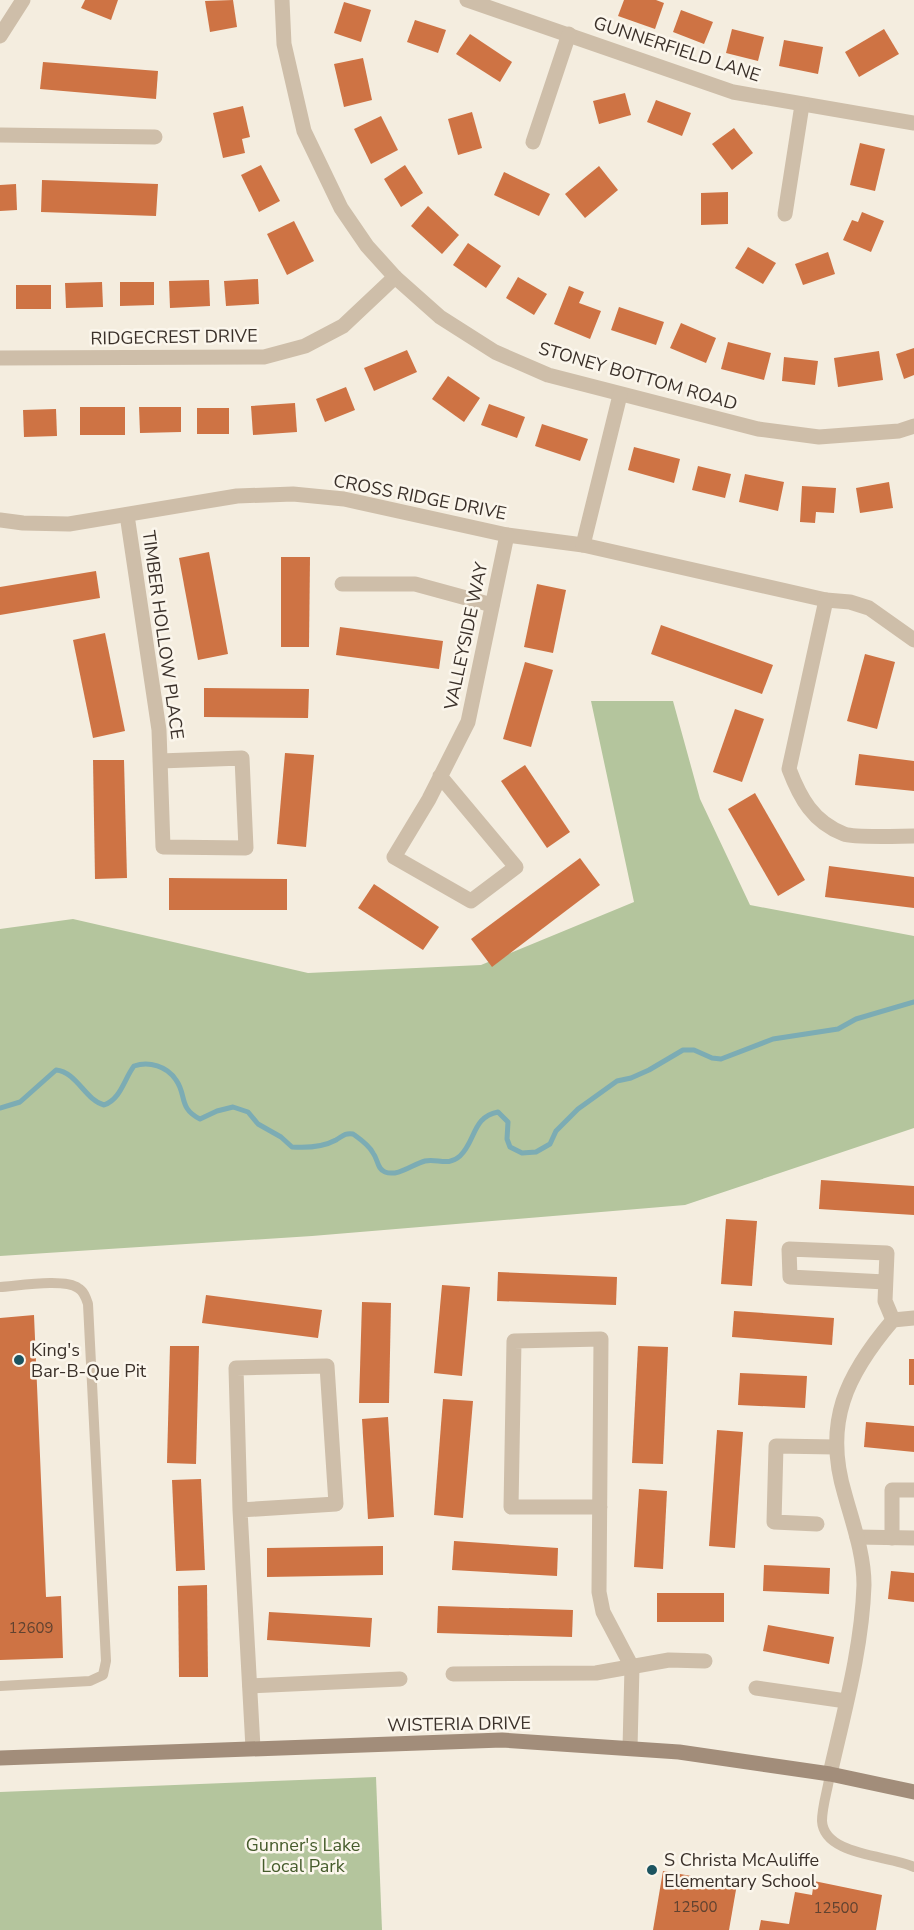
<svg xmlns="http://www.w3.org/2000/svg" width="914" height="1930" viewBox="0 0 914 1930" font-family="'Nunito Sans',sans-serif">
  <rect width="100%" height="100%" fill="#f4eddf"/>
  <g fill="#b4c59d">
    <path d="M591 701H673L700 799 750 905 914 936V1128L685 1205 312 1236 0 1256V929L73 919 308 973 481 965 634 902Z"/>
    <path d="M376 1777 382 1930H0V1792Z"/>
  </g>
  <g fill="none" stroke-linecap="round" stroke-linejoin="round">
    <path stroke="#7cacb4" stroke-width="5" d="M0 1108 20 1102 56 1070C77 1072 85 1100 104 1105 121 1099 124 1079 134 1066 149 1061 167 1066 176 1080 187 1095 178 1108 200 1119L217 1111 233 1107 248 1112 258 1124 281 1137 292 1147C306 1148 323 1147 336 1140 343 1136 344 1133 353 1134 360 1139 369 1145 373 1153 378 1159 377 1169 385 1172 398 1177 413 1164 425 1161 437 1158 448 1167 460 1156 476 1141 472 1117 498 1112L508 1122 507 1139 510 1147 522 1153 536 1152 550 1144 556 1131 578 1109 617 1081 631 1078 649 1070 683 1050H694L712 1058 721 1059 773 1039 838 1029 856 1019 914 1002"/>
  </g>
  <g fill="#ce7344">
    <path d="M85 0H118L111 20 81 8Z"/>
    <path d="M233 0 237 27 210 32 205 1Z"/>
    <path d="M624 0H656L664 3 655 29 618 16Z"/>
    <path d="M344 2 371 10 361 42 334 33Z"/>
    <path d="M681 10 713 22 704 44 673 32Z"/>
    <path d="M415 20 446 30 438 53 407 42Z"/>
    <path d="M732 29 764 37 758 61 726 53Z"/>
    <path d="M884 29 899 54 859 77 845 52Z"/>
    <path d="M470 34 512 62 500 82 456 54Z"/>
    <path d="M784 40 823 47 818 74 779 66Z"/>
    <path d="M363 58 372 100 344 107 334 64Z"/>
    <path d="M43 62 158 71 156 99 40 89Z"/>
    <path d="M625 93 631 115 599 124 593 101Z"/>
    <path d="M656 100 691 113 682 136 647 122Z"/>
    <path d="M243 106 250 137 242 139 245 153 223 158 213 113Z"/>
    <path d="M472 112 482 148 458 155 448 119Z"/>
    <path d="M381 116 398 150 371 164 354 129Z"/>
    <path d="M734 128 753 153 732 170 712 144Z"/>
    <path d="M860 143 885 149 875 191 850 185Z"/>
    <path d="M261 165 280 201 259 212 241 175Z"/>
    <path d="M405 165 423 193 401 207 384 179Z"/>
    <path d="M599 166 618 190 585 218 565 194Z"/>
    <path d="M504 172 550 194 539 216 494 195Z"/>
    <path d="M42 180 158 184 156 216 41 212Z"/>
    <path d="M16 184 17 210 0 211V185Z"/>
    <path d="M728 192V224L701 225V193Z"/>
    <path d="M428 206 459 235 442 254 411 226Z"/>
    <path d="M862 212 884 221 871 252 843 240 852 220 858 222Z"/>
    <path d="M294 221 314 261 287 275 267 234Z"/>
    <path d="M468 243 501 266 486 288 453 265Z"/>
    <path d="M748 247 776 263 763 284 735 268Z"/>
    <path d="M828 252 835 274 803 285 795 264Z"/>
    <path d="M518 277 547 294 534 315 506 298Z"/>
    <path d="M258 279 259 304 226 306 224 281Z"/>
    <path d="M209 280 210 306 170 308 169 281Z"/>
    <path d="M102 282 103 307 66 308 65 283Z"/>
    <path d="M120 282H154V305L120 306Z"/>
    <rect x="16" y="285" width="35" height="24"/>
    <path d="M569 286 584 292 579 303 601 311 590 339 554 324Z"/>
    <path d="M619 307 664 322 656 345 611 330Z"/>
    <path d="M681 323 716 338 706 363 670 348Z"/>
    <path d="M728 342 771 353 764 380 721 369Z"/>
    <path d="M914 348V375L904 379 896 354Z"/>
    <path d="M407 350 417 372 374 391 364 368Z"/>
    <path d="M879 351 883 380 838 387 834 358Z"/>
    <path d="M784 357 818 361 815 385 782 381Z"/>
    <path d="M448 376 480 398 464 422 432 399Z"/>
    <path d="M346 387 355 410 325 422 316 399Z"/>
    <path d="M295 403 297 432 253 435 251 406Z"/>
    <path d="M489 404 525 417 517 438 481 425Z"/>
    <rect x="80" y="407" width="45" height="28"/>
    <path d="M139 407H181V432L140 433Z"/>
    <rect x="197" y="408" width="32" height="26"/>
    <path d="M56 409 57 436 24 437 23 410Z"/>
    <path d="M542 424 588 439 580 461 535 446Z"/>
    <path d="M634 447 680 459 674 483 628 470Z"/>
    <path d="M698 466 731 474 725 498 692 490Z"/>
    <path d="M745 474 784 482 778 511 739 502Z"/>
    <path d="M889 482 893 508 860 513 856 488Z"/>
    <path d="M802 486 836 488 834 513 816 512 815 523 800 522Z"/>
    <path d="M209 552 228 654 198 660 179 558Z"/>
    <path d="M281 557H310L309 647H281Z"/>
    <path d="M96 571 100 598 0 615V587Z"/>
    <path d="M537 584 566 590 553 653 524 647Z"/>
    <path d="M661 625 773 665 762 694 651 654Z"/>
    <path d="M340 627 443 641 439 669 336 655Z"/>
    <path d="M105 633 125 731 93 738 73 640Z"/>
    <path d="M865 654 895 662 877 729 847 721Z"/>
    <path d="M525 662 553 670 531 747 503 739Z"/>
    <path d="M204 688 309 689 308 718 204 717Z"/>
    <path d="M735 709 764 719 742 782 713 772Z"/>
    <path d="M285 753 314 755 306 847 277 844Z"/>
    <path d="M859 754 914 761V791L855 785Z"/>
    <path d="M93 760H124L127 878 95 879Z"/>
    <path d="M525 765 570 832 547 848 501 781Z"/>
    <path d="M755 793 805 880 778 896 728 809Z"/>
    <path d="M580 858 600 885 492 967 471 939Z"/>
    <path d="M829 866 914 877V908L825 897Z"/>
    <path d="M169 878 287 879V910H169Z"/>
    <path d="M374 884 439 927 423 950 358 908Z"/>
    <path d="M821 1180 914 1186V1215L819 1209Z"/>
    <path d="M726 1219 757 1221 752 1286 721 1284Z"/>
    <path d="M498 1272 617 1277 616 1305 497 1301Z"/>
    <path d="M442 1285 470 1287 462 1376 434 1373Z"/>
    <path d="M206 1295 322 1310 318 1338 202 1323Z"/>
    <path d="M362 1302 391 1303 389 1403H359Z"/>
    <path d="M734 1311 834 1318 832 1345 732 1337Z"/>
    <path d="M34 1315 46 1597 61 1596 63 1658 0 1660V1318Z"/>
    <path d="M170 1346H199L196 1464 167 1463Z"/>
    <path d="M638 1346 668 1347 663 1464 632 1463Z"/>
    <rect x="909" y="1359" width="5" height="26"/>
    <path d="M740 1373 807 1376 805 1408 738 1405Z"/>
    <path d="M443 1399 473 1401 463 1518 434 1515Z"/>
    <path d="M388 1417 394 1517 368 1519 362 1419Z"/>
    <path d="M866 1422 914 1426V1452L864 1447Z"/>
    <path d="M717 1430 743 1432 735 1548 709 1546Z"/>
    <path d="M201 1479 205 1570 176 1571 172 1480Z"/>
    <path d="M639 1489 667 1491 663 1569 634 1567Z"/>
    <path d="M454 1541 558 1548 557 1576 452 1570Z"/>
    <path d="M383 1546V1575L267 1577V1548Z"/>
    <path d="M764 1565 830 1568 829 1594 763 1591Z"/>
    <path d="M891 1571 914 1573V1602L888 1599Z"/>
    <path d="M207 1585 208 1677H179L178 1586Z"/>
    <rect x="657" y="1593" width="67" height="29"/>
    <path d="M438 1606 573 1610 572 1637 437 1633Z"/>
    <path d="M269 1612 372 1618 370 1647 267 1640Z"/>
    <path d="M768 1625 834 1637 829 1664 763 1651Z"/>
    <path d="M663 1871 737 1884 729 1930H653Z"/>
    <path d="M814 1881 882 1895 876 1930H759L761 1920 789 1924 795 1892 812 1895Z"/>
  </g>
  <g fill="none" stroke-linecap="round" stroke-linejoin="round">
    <g stroke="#cebea9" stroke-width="10">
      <path d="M0 1287C17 1286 65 1278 78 1288 84 1291 86 1298 88 1304L106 1661 103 1675 90 1681 0 1686"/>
      <path d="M830 1774C828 1789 822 1806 822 1821 824 1856 889 1855 914 1867"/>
    </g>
    <g stroke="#cebea9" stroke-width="15">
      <path d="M282 0 284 44 304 131 341 208 367 246 395 277 440 317 495 352 548 375 758 429 819 437 899 431 914 426"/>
      <path d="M467 0 733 92 914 123"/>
      <path d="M0 36 23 0"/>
      <path d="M0 135 155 137"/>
      <path d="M533 142 569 34"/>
      <path d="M785 214 802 105"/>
      <path d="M0 358 264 357 305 346 343 326 395 277"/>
      <path d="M127 515 159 730 163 847 246 848 242 758 160 761"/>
      <path d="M0 520 23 523 69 524 237 496 293 494 344 499 507 535 583 545 826 600 850 602 869 608 914 640"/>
      <path d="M583 545 620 395"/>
      <path d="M342 584H415L492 605"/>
      <path d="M826 600 789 769C800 798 813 822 844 834 854 838 900 836 914 836"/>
      <path d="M440 776 516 867 471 901 394 857 429 799 468 722 507 535"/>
      <path d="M885 1282 790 1277 789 1249 887 1253 885 1301 893 1320"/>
      <path d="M600 1507H511L514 1341 601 1339 599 1592 603 1612 632 1667 630 1748"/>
      <path d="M240 1510 336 1504 327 1366 236 1368 240 1510 253 1748"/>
      <path d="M817 1524 774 1522 776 1446 835 1447"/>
      <path d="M857 1537 914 1538"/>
      <path d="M892 1538V1490H914"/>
      <path d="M453 1674 596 1673 669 1660 705 1661"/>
      <path d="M250 1686 400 1679"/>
      <path d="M756 1688 846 1701"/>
      <path d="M830 1774C844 1712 862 1648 864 1585 864 1554 853 1524 845 1495 823 1423 846 1375 893 1320L914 1318"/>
    </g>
    <path stroke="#a28d7a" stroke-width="15" d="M0 1758 502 1740 679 1752 830 1774 914 1792"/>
  </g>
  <g fill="#1c5460" stroke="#fbf6ec" stroke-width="2">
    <circle cx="19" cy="1360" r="6"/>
    <circle cx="652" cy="1870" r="6"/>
  </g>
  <g text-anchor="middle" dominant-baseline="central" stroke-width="5" stroke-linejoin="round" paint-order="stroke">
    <g font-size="15" fill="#604230">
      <text x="31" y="1628">12609</text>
      <text x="695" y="1907">12500</text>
      <text x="836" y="1908">12500</text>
    </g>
    <g font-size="18" fill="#3b312a" stroke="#fbf6ec">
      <text transform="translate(677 49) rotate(18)">GUNNERFIELD LANE</text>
      <text transform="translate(174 337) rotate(-1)">RIDGECREST DRIVE</text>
      <text transform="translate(638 376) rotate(16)">STONEY BOTTOM ROAD</text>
      <text transform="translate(420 497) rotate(11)">CROSS RIDGE DRIVE</text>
      <text transform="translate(163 635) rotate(82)">TIMBER HOLLOW PLACE</text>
      <text transform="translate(466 636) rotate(-78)">VALLEYSIDE WAY</text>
      <text transform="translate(459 1724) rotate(-1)">WISTERIA DRIVE</text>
    </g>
    <g font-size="18" fill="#3b312a" stroke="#fbf6ec" text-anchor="start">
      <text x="31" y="1350">King's<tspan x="31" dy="21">Bar-B-Que Pit</tspan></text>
      <text x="664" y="1860">S Christa McAuliffe<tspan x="664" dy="21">Elementary School</tspan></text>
    </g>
    <g font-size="18" fill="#455b2b" stroke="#fbf6ec">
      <text x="303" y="1845">Gunner's Lake<tspan x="303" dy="21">Local Park</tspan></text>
    </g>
  </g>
</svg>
